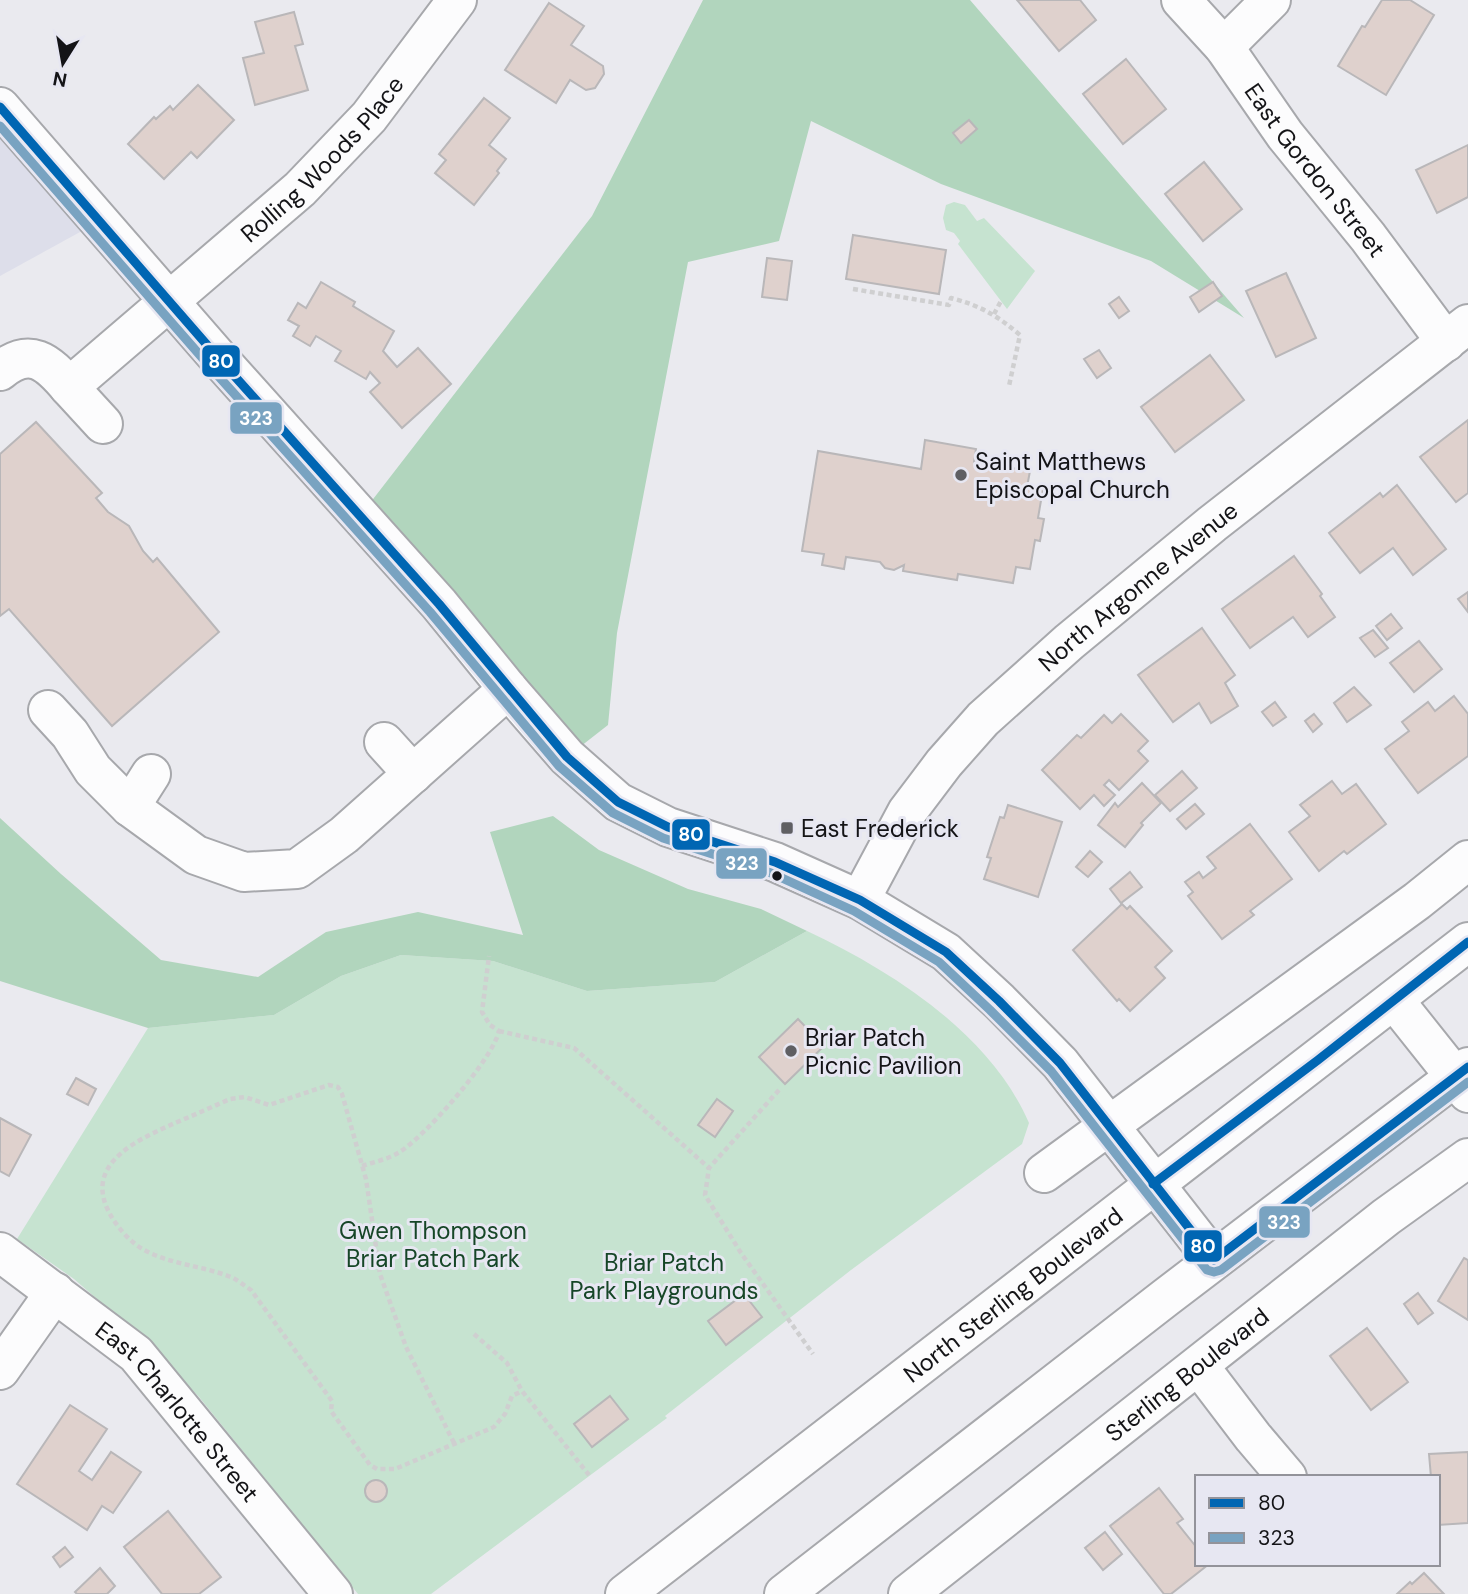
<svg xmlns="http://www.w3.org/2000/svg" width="1468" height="1594" viewBox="0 0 1468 1594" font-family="'DM Sans',sans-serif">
  <rect width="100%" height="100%" fill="#eaeaef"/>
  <path fill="#dddeea" d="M0 107 100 221 0 276Z"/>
  <g fill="#c6e3d0">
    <path d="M954 202 965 205 977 221 984 218 1035 271 1007 309 958 244 960 241 954 233 946 230 943 218 946 205Z"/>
    <path d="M807 931C892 971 990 1033 1029 1123L1022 1144 851 1270 665 1416 667 1418 431 1594H358L199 1397 135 1332 74 1279 17 1239 148 1028 274 1015 341 976 401 955 493 961 587 991 715 982Z"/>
  </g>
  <g fill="#b1d5bd">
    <path d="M703 0H970L1244 318 1151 261 941 184 811 121 779 241 688 262 617 633 608 725 567 757 360 516 592 216Z"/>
    <path d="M553 816 599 850 688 889 761 909 807 931 715 982 587 991 493 961 401 955 341 976 274 1015 148 1028 0 981V818L61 874 161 960 258 977 326 932 418 912 523 935 490 832Z"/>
  </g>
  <g fill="#dfd1cd" stroke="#b9b7b9" stroke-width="2">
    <path d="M1017 0H1080L1096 20 1059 51Z"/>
    <path d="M1382 0H1410L1434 15 1386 95 1338 66 1362 26 1365 27Z"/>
    <path d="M549 3 584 26 571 45 603 66 604 74 595 88 586 90 570 80 556 103 505 70Z"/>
    <path d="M294 12 303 44 295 46 308 90 255 105 243 58 264 53 255 22Z"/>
    <path d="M1126 59 1166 109 1123 144 1083 94Z"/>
    <path d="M198 85 234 120 197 158 191 152 164 179 128 144 154 117 156 119 170 106 173 110Z"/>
    <path d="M484 98 510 118 489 145 506 159 497 171 499 173 474 205 435 173 446 160 439 154Z"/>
    <path d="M969 120 977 129 961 143 953 133Z"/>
    <path d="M1468 145V197L1437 213 1416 170Z"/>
    <path d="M1204 162 1242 209 1203 241 1165 194Z"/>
    <path d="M853 235 946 250 939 294 846 279Z"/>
    <path d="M767 258 792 261 787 300 762 297Z"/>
    <path d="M1286 273 1316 338 1276 357 1246 291Z"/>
    <path d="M321 282 355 302 353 306 394 331 383 351 397 367 418 348 451 384 402 428 370 392 380 383 370 372 366 379 335 361 341 351 316 336 310 346 293 336 299 326 288 320 298 303 306 308Z"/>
    <path d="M1213 282 1222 296 1199 312 1190 297Z"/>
    <path d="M1119 297 1129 311 1119 318 1109 304Z"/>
    <path d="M1099 350 1111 368 1097 378 1084 359Z"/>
    <path d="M1210 355 1244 400 1175 452 1141 407Z"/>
    <path d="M1468 420V493L1456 502 1420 457Z"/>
    <path d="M36 422 102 493 96 498 108 512 129 526 143 551 153 562 157 558 219 632 112 726 9 609 0 616V454Z"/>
    <path d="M925 440 976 449 974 462 1030 471 1027 487 1043 489 1038 518 1044 519 1040 541 1035 540 1030 569 1016 567 1013 583 958 574 957 580 903 571 904 565 894 570 885 568 880 562 846 557 844 569 822 565 824 554 802 551 818 451 921 469Z"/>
    <path d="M1397 485 1446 549 1413 575 1393 548 1360 573 1329 533 1380 493 1383 497Z"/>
    <path d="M1294 556 1322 594 1320 596 1335 617 1308 637 1293 617 1250 648 1222 609Z"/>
    <path d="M1468 592V612L1458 599Z"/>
    <path d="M1391 614 1402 628 1387 640 1376 626Z"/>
    <path d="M1202 628 1235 675 1225 683 1238 706 1211 723 1199 703 1173 722 1138 675Z"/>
    <path d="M1373 630 1388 648 1375 657 1360 638Z"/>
    <path d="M1419 641 1442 669 1414 692 1390 663Z"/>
    <path d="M1354 687 1371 705 1347 722 1334 703Z"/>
    <path d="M1454 696 1468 714V756L1418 793 1385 749 1409 731 1402 722 1428 702 1435 711Z"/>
    <path d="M1275 702 1286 717 1273 726 1262 712Z"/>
    <path d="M1121 714 1148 741 1138 751 1148 761 1119 790 1109 780 1104 785 1115 795 1104 806 1094 795 1080 809 1042 770 1077 735 1081 738 1104 715 1112 723Z"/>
    <path d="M1314 714 1322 724 1313 732 1305 721Z"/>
    <path d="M1182 771 1197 788 1170 811 1155 795Z"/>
    <path d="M1332 781 1342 794 1356 784 1386 824 1347 854 1344 851 1319 871 1289 832 1310 816 1300 805Z"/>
    <path d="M1142 783 1161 803 1141 823 1143 825 1125 847 1098 825 1115 803 1118 807Z"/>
    <path d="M1195 804 1204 814 1186 829 1177 819Z"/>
    <path d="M1008 805 1062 822 1038 897 984 879 991 858 987 857 1000 817 1004 818Z"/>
    <path d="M1250 824 1292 879 1250 911 1254 915 1222 939 1188 896 1193 892 1185 882 1199 872 1203 878 1216 868 1207 857Z"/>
    <path d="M1090 851 1102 862 1088 877 1076 867Z"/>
    <path d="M1130 872 1142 887 1121 903 1110 889Z"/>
    <path d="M1122 904 1127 909 1130 906 1172 951 1155 967 1165 978 1130 1011 1119 999 1117 1001 1073 950Z"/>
    <path d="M798 1019 824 1046 785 1084 759 1057Z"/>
    <path d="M76 1078 96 1089 88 1105 67 1094Z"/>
    <path d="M717 1099 733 1111 715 1137 698 1125Z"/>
    <path d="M0 1118 31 1135 9 1176 0 1171Z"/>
    <path d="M1464 1258 1468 1260V1320L1438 1301Z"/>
    <path d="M1418 1293 1433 1313 1418 1324 1404 1304Z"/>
    <path d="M744 1294 762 1317 726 1345 708 1321Z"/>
    <path d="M1367 1328 1408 1382 1371 1410 1330 1356Z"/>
    <path d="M610 1396 628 1419 592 1447 574 1424Z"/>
    <path d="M70 1405 107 1429 79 1471 92 1480 111 1452 141 1472 113 1513 102 1506 87 1530 17 1484Z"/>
    <path d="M1468 1452V1523L1438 1525V1477H1431L1429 1454Z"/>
    <circle cx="376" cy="1491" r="11"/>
    <path d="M1159 1488 1183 1519 1177 1523 1197 1548V1564H1209L1171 1594H1164L1110 1526Z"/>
    <path d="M168 1511 221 1577 199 1594H162L124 1547Z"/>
    <path d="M1105 1532 1122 1554 1103 1570 1085 1548Z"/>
    <path d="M65 1547 73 1557 60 1567 53 1557Z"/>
    <path d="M100 1568 115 1586 107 1594H77L75 1592Z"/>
    <path d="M1424 1573 1444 1594H1397L1410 1582 1412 1584Z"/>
  </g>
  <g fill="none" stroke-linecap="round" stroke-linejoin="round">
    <g stroke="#a7a8ac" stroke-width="42">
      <g id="minor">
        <path id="s1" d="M1181 0 1224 47 1285 135 1368 237 1446 342"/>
        <path d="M1224 47 1271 0"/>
        <path d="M0 107 221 361 439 604 508 689 567 757 618 802 668 827 775 862 860 900 946 952 999 1001 1060 1063 1214 1260"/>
        <path id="s2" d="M0 371C30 346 48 362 69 387L300 189 369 117 457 0"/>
        <path d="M69 387 103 424"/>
        <path d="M48 710 70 734 93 770 130 807 196 855 244 872 297 869 344 835 508 689"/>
        <path d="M384 742 413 774"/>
        <path d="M130 807 151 774"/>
        <path id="s3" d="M860 900 907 812 944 763 983 719 1069 642 1212 524 1468 324"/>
        <path d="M1394 1000 1468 1093"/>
        <path d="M1044 1173 1417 901 1468 860"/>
        <path id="s4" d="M0 1252 136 1354 333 1594"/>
        <path d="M1199 1366 1253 1437 1287 1477"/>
        <path d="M0 1370 55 1292"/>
        <path id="s5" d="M908 1594 1386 1217 1468 1158"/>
      </g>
    </g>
    <g stroke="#a7a8ac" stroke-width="42">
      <g id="major">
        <path id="s6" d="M625 1594 1468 942"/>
        <path d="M784 1594 1165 1298 1468 1067"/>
      </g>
    </g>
    <g stroke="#cfcfd0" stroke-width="4.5" stroke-dasharray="5 3.5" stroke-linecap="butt">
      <path d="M853 289 949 305 951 298C979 305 998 316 1020 335L1009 386"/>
      <path d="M994 314 1001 301"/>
      <path d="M499 1031 574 1048 709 1168"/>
      <path d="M779 1090 709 1168 705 1195 741 1253 813 1354"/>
      <path d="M362 1166C374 1162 388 1159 398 1153 424 1138 493 1059 499 1031L490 1025 482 1012 489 956"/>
      <path d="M474 1334 507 1363 522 1391 589 1475"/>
      <path d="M454 1443 406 1347 380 1274 366 1179 342 1094 338 1087 329 1085 269 1105 245 1097 230 1099C212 1107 194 1115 175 1123 142 1138 86 1161 107 1208 114 1224 130 1243 146 1251 173 1265 205 1266 233 1278 239 1281 245 1286 251 1290L332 1401 331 1411 370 1465 377 1469H395L494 1427 505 1414 512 1396 522 1391"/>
    </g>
    <use href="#minor" stroke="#fcfcfd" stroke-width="38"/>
    <use href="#major" stroke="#fcfcfd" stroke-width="38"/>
    <g stroke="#e7e7f2" stroke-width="14">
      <g id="bus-1">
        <path d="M0 107 221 361 439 604 567 757 618 802 668 827 775 862 860 900 946 952 999 1001 1060 1063 1214 1260 1468 1067"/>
        <path d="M1153 1184 1318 1060 1468 942"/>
      </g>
    </g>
    <g stroke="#e7e7f2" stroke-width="14">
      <path id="bus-2" d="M0 126 212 369 430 612 559 766 613 813 663 838 771 873 854 911 939 962 990 1010 1051 1071 1207 1270 1214 1272 1221 1270 1468 1082"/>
    </g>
    <use href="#bus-1" stroke="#0066b3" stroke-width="9"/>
    <use href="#bus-2" stroke="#79a3c1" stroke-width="9"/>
  </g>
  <g fill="#5f5f63" stroke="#e7e7f2" stroke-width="2.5">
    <circle cx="961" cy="475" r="7"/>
    <rect x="780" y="821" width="14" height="14" rx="3.5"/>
    <circle cx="791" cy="1051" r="7"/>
  </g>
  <circle fill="#141417" stroke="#e7e7f2" stroke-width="2.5" cx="777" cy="876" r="6"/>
  <g text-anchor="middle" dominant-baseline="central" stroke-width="6" stroke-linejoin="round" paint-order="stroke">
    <g font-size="24" fill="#141417" stroke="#e7e7f2">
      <text stroke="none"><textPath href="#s2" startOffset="424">Rolling Woods Place</textPath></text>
      <text stroke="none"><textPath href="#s1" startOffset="217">East Gordon Street</textPath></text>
      <text stroke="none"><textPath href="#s3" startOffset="424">North Argonne Avenue</textPath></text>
      <text stroke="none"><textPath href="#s6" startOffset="490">North Sterling Boulevard</textPath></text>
      <text stroke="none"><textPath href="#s5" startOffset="355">Sterling Boulevard</textPath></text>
      <text stroke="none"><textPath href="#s4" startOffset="240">East Charlotte Street</textPath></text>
    </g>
    <g font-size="24" fill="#141417" stroke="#e7e7f2" text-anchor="start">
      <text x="975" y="461">Saint Matthews<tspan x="975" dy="28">Episcopal Church</tspan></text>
      <text x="801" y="828">East Frederick</text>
      <text x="805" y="1037">Briar Patch<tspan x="805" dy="28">Picnic Pavilion</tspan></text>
    </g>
    <g font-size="24" fill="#164627" stroke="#e7e7f2">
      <text x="433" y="1230">Gwen Thompson<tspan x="433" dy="28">Briar Patch Park</tspan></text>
      <text x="664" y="1262">Briar Patch<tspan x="664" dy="28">Park Playgrounds</tspan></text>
    </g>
  </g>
  <g stroke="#e7e7f2" stroke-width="2.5">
    <rect x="201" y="344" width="40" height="34" rx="7" fill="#0066b3"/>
    <rect x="229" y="401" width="54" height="34" rx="7" fill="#79a3c1"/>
    <rect x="671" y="818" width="40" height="33" rx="7" fill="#0066b3"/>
    <rect x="715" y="847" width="53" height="33" rx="7" fill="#79a3c1"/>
    <rect x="1258" y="1205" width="53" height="34" rx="7" fill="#79a3c1"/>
    <rect x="1183" y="1229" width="40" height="34" rx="7" fill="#0066b3"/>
  </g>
  <g font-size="19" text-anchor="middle" font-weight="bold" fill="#fff">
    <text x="221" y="368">80</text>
    <text x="256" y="425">323</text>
    <text x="691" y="841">80</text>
    <text x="742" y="870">323</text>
    <text x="1284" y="1229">323</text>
    <text x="1203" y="1253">80</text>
  </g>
  <rect x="1195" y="1475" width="245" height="91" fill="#e7e7f2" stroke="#93939a" stroke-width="2"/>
  <rect x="1209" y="1498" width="35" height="10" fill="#0066b3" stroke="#93939a" stroke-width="2"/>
  <text x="1258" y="1510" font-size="21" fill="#141417">80</text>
  <rect x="1209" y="1533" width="35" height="10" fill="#79a3c1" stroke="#93939a" stroke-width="2"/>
  <text x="1258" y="1545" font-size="21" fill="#141417">323</text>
  <g transform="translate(63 63) rotate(191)" stroke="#e7e7f2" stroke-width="5" paint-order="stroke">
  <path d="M0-5L12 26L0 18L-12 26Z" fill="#141417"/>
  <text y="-10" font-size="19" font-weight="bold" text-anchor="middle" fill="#141417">N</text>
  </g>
</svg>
